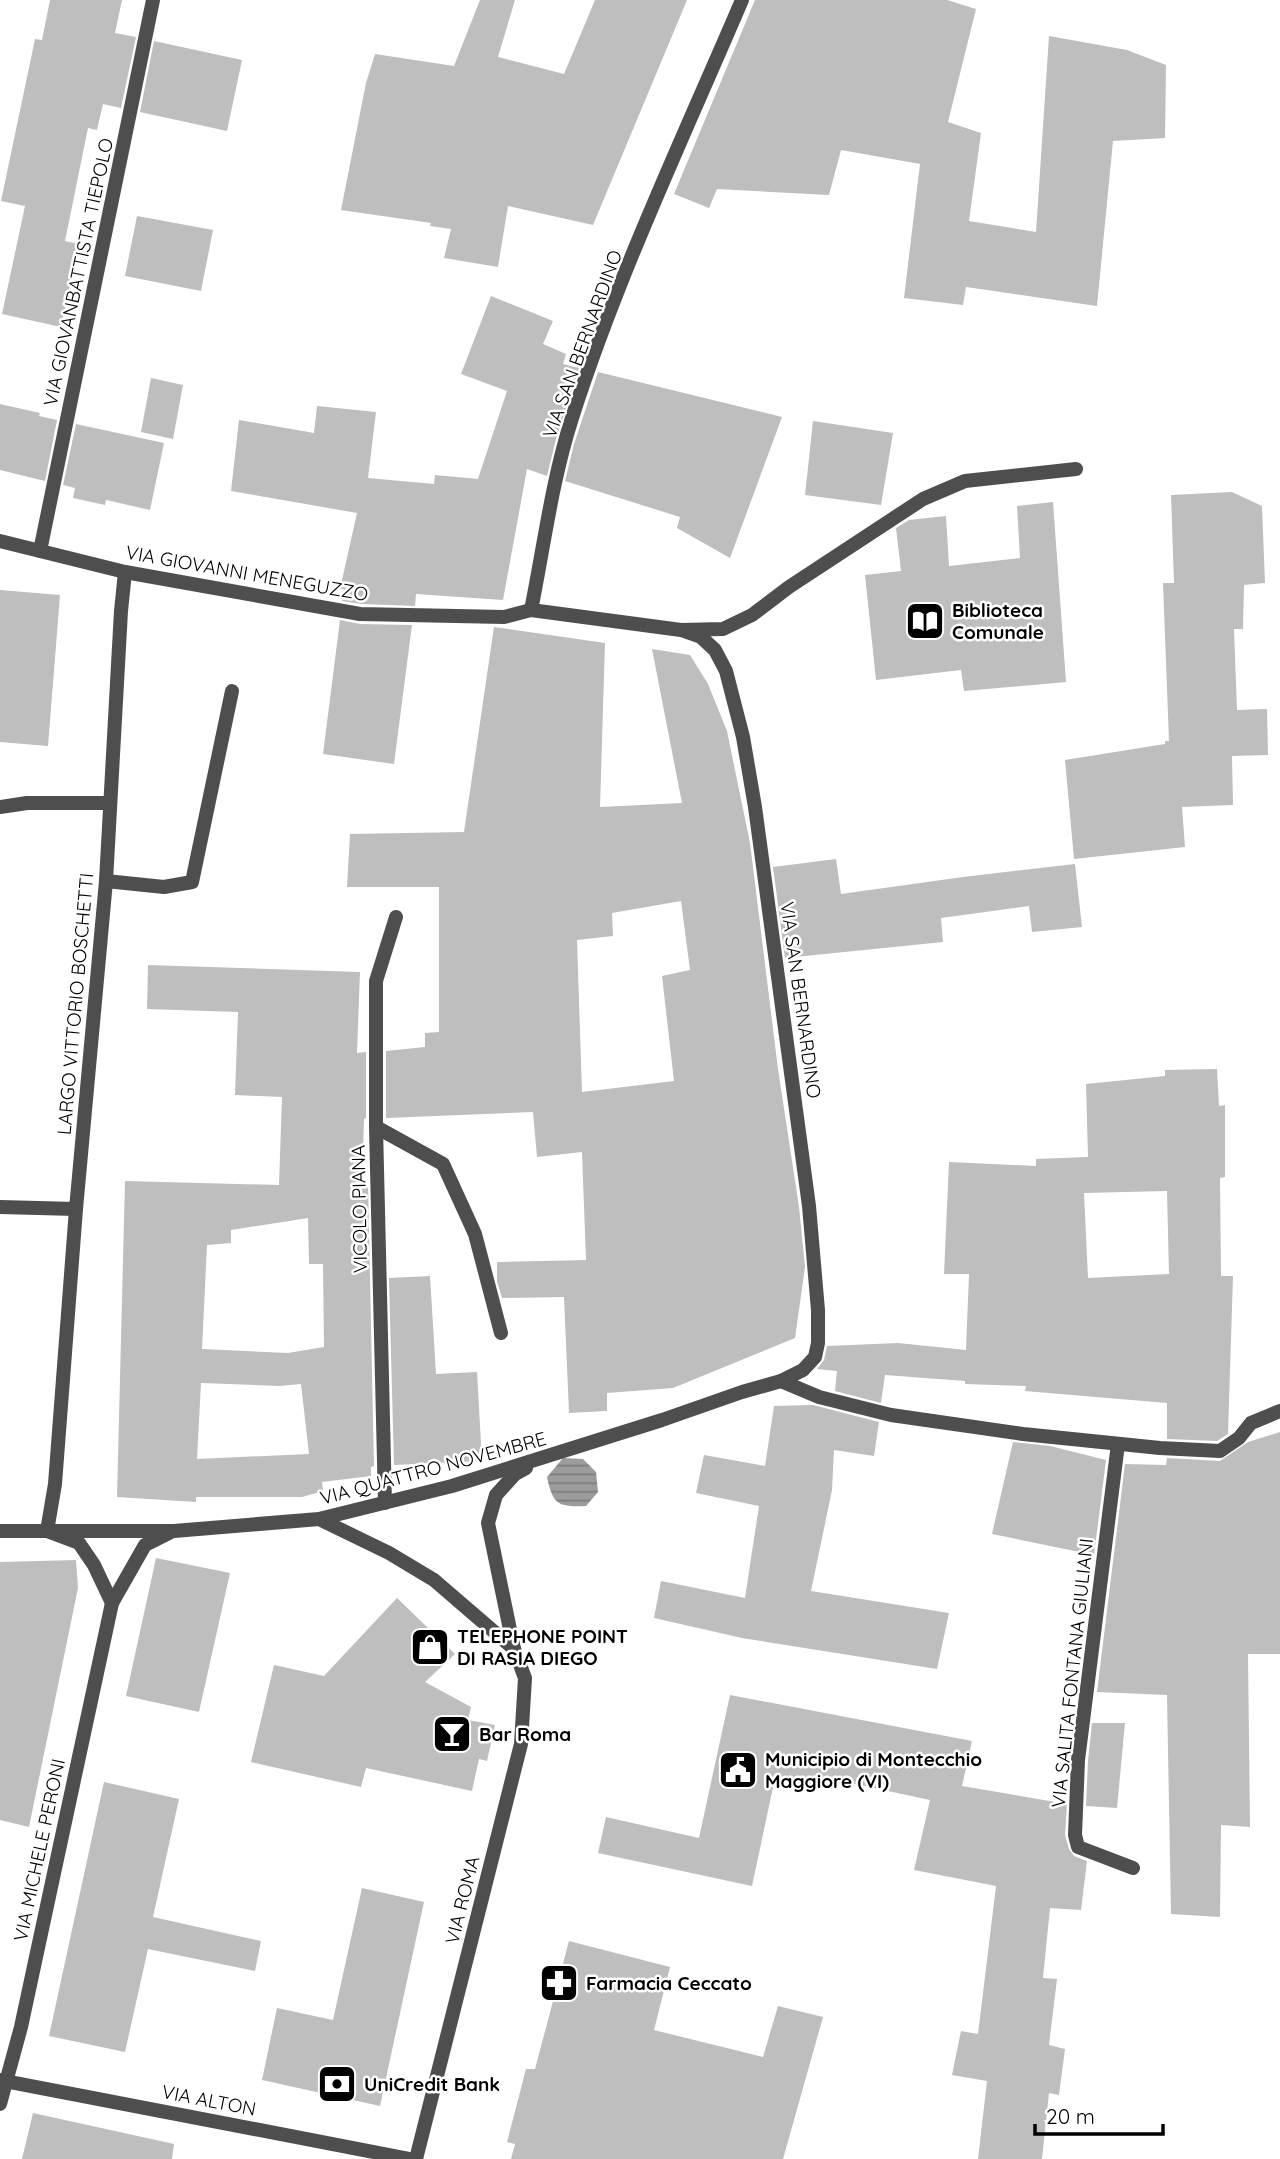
<svg xmlns="http://www.w3.org/2000/svg" width="1280" height="2159" viewBox="0 0 1280 2159" font-family="Quicksand,sans-serif">
  <defs>
    <pattern id="water-rules" width="6" height="5" patternUnits="userSpaceOnUse" patternTransform="scale(1.75)"><rect width="6" height="5" fill="#9c9c9c"/><path d="M0 2.5h6" fill="none" stroke="#7d7d7d"/></pattern>
  </defs>
  <rect width="100%" height="100%" fill="#fff"/>
  <path fill="url(#water-rules)" d="M563 1458 583 1459 596 1472 598 1492 586 1506C558 1507 553 1505 547 1477Z"/>
  <g fill="#bebebe" fill-rule="evenodd">
    <path d="M50 0H122L115 33 136 37 121 108 103 104 97 130 88 128 65 241 79 244 61 327 2 314 25 206 1 201 35 39 42 40Z"/>
    <path d="M480 0H515L498 57 564 74 595 0H687L593 225 508 206 498 267 444 258 451 229 430 226 431 223 341 210 366 83 375 54 454 66Z"/>
    <path d="M755 0H947L976 9 948 122 981 133 969 221 1036 232 1049 36 1127 50 1166 65 1165 138 1113 141 1097 306 966 287 963 305 904 298 920 164 841 150 829 195 717 189 709 208 674 194Z"/>
    <path d="M154 41 242 60 227 131 140 112Z"/>
    <path d="M137 216 213 230 201 291 125 276Z"/>
    <path d="M491 296 553 321 543 344 566 354 563 364 579 368 556 439 547 476 527 469 503 600 416 594 415 606 361 604 342 601 344 589H340L357 513 231 491 239 420 314 433 317 406 376 412 368 478 434 484 435 475 478 479 507 391 461 374Z"/>
    <path d="M598 372 782 417 730 558 677 528 680 517 565 481 574 444Z"/>
    <path d="M151 378 183 385 173 439 141 432Z"/>
    <path d="M0 404 40 413 39 416 57 420 45 481 0 470Z"/>
    <path d="M813 421 893 433 881 505 805 495Z"/>
    <path d="M76 424 164 443 150 510 106 500 105 505 73 498 75 488 63 485Z"/>
    <path d="M1232 492 1262 506 1265 583 1244 585 1243 629H1234L1237 710 1267 709 1268 755 1232 756 1233 805 1182 807 1185 847 1074 859 1065 760 1165 744V741H1169L1163 583H1174L1171 495Z"/>
    <path d="M1053 502 1066 682 964 691 961 670 876 680 865 575 901 571 896 528 909 520 946 516 949 566 1020 558 1017 506Z"/>
    <path d="M0 590 60 595 48 746 0 742Z"/>
    <path d="M340 620 360 624 412 625 394 764 323 754Z"/>
    <path d="M494 627 605 643 600 807 682 803 652 649 690 655 708 684 727 731 750 843 778 1069 799 1207 805 1267 795 1338 673 1388 607 1393V1411L569 1413 564 1297 502 1298 497 1281V1262L586 1260 582 1152 537 1157 533 1112 386 1118V1051L425 1047V1033L439 1032V887H347L350 834 464 832ZM681 901 690 970 662 976 674 1081 582 1092 577 940 613 936 612 913Z"/>
    <path d="M836 859 841 894 963 877 1075 864 1082 927 1032 932 1029 906 941 918 943 942 785 958 773 867Z"/>
    <path d="M148 965 360 972 357 1053 366 1052V1118L364 1119 362 1184H368L374 1466 371 1467V1476L322 1482 323 1491 302 1497H196V1502L117 1497 125 1181 279 1185 282 1097 235 1095 238 1012 147 1009ZM308 1218 309 1264H323L324 1347 288 1353 202 1349 207 1245 231 1243V1230ZM201 1383 279 1386 301 1384 309 1454 197 1459Z"/>
    <path d="M1217 1069 1219 1106 1225 1105V1177L1220 1178 1221 1276H1233L1228 1434 1217 1441 1167 1439V1403L1025 1391 1026 1386 965 1384V1381L885 1375 881 1403 835 1391 837 1371 817 1369 824 1360 827 1346 898 1343 966 1350 969 1274H944L949 1162 1036 1166V1159L1088 1157 1086 1084 1165 1076V1070ZM1167 1191 1169 1274 1088 1278 1084 1193Z"/>
    <path d="M430 1276 436 1374 477 1372 482 1461 394 1465 389 1278Z"/>
    <path d="M813 1405 879 1422 874 1456 834 1450 832 1490 811 1591 949 1613 937 1669 742 1638 654 1618 661 1581 745 1598 759 1506 696 1493 704 1455 765 1466 774 1406Z"/>
    <path d="M1280 1432V1654H1248L1250 1827 1221 1825 1220 1917 1171 1914 1167 1695 1097 1692 1125 1464 1166 1465 1167 1458 1220 1461 1248 1442Z"/>
    <path d="M1013 1442 1050 1446 1106 1460 1094 1555 992 1534Z"/>
    <path d="M156 1558 230 1573 199 1712 126 1696Z"/>
    <path d="M76 1560 78 1588 29 1827 0 1820V1562Z"/>
    <path d="M397 1598 455 1654 425 1682 471 1707 468 1720 495 1725 487 1761 479 1759 472 1791 366 1768 361 1787 251 1762 274 1665 324 1676Z"/>
    <path d="M730 1695 972 1741 962 1786 1067 1804 1065 1835 1069 1849 1074 1856 1087 1861 1081 1910 1050 1908 1043 1978 1057 1979 1049 2045 1065 2049 1059 2095 1049 2093 1042 2159H978L987 2081 952 2075 961 2031 978 2034 996 1886 914 1870 930 1800 827 1778 825 1789 775 1778 752 1886 598 1853 606 1817 699 1838Z"/>
    <path d="M1092 1723H1125L1117 1808 1086 1806 1088 1761Z"/>
    <path d="M104 1782 179 1799 153 1917 261 1941 255 1971 148 1949 125 2052 49 2036Z"/>
    <path d="M362 1888 424 1902 380 2106 262 2080 277 2008 333 2020Z"/>
    <path d="M569 1941 670 1967 654 2030 763 2057 778 2006 823 2017 783 2159H511L515 2144 507 2142 526 2069H535Z"/>
    <path d="M33 2113 174 2144 172 2159H22Z"/>
  </g>
  <g fill="none" stroke-linecap="round" stroke-linejoin="round">
    <path stroke="#4e4e4e" stroke-width="14" d="M106 881 164 887 192 882 232 691"/>
    <g stroke="#4e4e4e" stroke-width="14">
      <path d="M0 541 125 572 360 614 504 617 531 610 681 630 723 629 752 615 789 587 923 499 965 481 1076 469"/>
      <path d="M40 551 153 0"/>
      <path d="M531 610C544 546 552 480 572 418 618 275 683 138 742 0"/>
      <path d="M0 807 27 803H109"/>
      <path d="M376 1127 443 1164 475 1234 501 1333"/>
      <path d="M0 1207 76 1209"/>
      <path d="M781 1381 819 1397 891 1415 1023 1434 1160 1448 1220 1451 1239 1438 1251 1423 1280 1411"/>
      <path d="M1118 1444 1078 1760 1075 1835 1078 1847 1133 1868"/>
      <path d="M385 1503 376 1127V981L396 917"/>
      <path d="M319 1519 389 1553 434 1580 514 1649"/>
      <path d="M0 1531H174L319 1519 452 1486 662 1420 742 1392 781 1381 803 1370 815 1357 818 1343V1310L809 1206 755 807 743 737 726 671 715 650 701 637 681 630"/>
      <path d="M112 1603 94 1565 79 1543 47 1531 55 1484 76 1209 106 881 121 611 125 572"/>
      <path d="M0 2080 410 2159"/>
      <path d="M0 2104 21 2027 112 1603 145 1545 169 1533"/>
      <path d="M416 2159 521 1744 525 1678 514 1649 488 1523 496 1495 515 1474 526 1468"/>
    </g>
  </g>
  <defs>
    <g id="library-square" transform="scale(2.0125)"><rect x="-9" y="-9" width="18" height="18" rx="4" fill="#000" stroke="#fff"/><path d="M-6-4Q-3-5.5-.7-3.5V5Q-3 3-6 4ZM6-4Q3-5.5 .7-3.5V5Q3 3 6 4Z" fill="#fff"/></g>
    <g id="shop-square" transform="scale(2.0125)"><rect x="-9" y="-9" width="18" height="18" rx="4" fill="#000" stroke="#fff"/><path d="M-5-2.5h2.3a2.7 3.5 0 0 1 5.4 0H5L5.5 6h-11ZM-1.5-2.5h3a1.5 2.3 0 0 0-3 0Z" fill="#fff"/></g>
    <g id="bar-square" transform="scale(2.0125)"><rect x="-9" y="-9" width="18" height="18" rx="4" fill="#000" stroke="#fff"/><path d="M-6-5H6L.8 .8V4.5H3.5V6h-7V4.5H-.8V.8Z" fill="#fff"/></g>
    <g id="civic-square" transform="scale(2.0125)"><rect x="-9" y="-9" width="18" height="18" rx="4" fill="#000" stroke="#fff"/><path d="M-.6-6.5H3V-4.5H.6V-3L4-1V1h2V6H-6V1h2V-1L-.6-3ZM-1.2 2.5V6h2.4V2.5Z" fill="#fff"/></g>
    <g id="pharmacy-square" transform="scale(2.0125)"><rect x="-9" y="-9" width="18" height="18" rx="4" fill="#000" stroke="#fff"/><path d="M-2-6h4v4h4v4h-4v4h-4v-4h-4v-4h4Z" fill="#fff"/></g>
    <g id="bank-square" transform="scale(2.0125)"><rect x="-9" y="-9" width="18" height="18" rx="4" fill="#000" stroke="#fff"/><path d="M-6-4H6V4H-6ZM0-2.3a2.3 2.3 0 1 0 0 4.6a2.3 2.3 0 1 0 0-4.6Z" fill="#fff"/></g>
  </defs>
  <g fill-rule="evenodd">
    <use href="#library-square" x="925" y="621"/>
    <use href="#shop-square" x="430" y="1647"/>
    <use href="#bar-square" x="452" y="1734"/>
    <use href="#civic-square" x="738" y="1770"/>
    <use href="#pharmacy-square" x="559" y="1983"/>
    <use href="#bank-square" x="337" y="2084"/>
  </g>
  <g text-anchor="middle" dominant-baseline="central" stroke-width="5" stroke-linejoin="round" paint-order="stroke">
    <g font-size="19" fill="#000" stroke="#fff">
      <text transform="translate(78 272) rotate(-78)">VIA GIOVANBATTISTA TIEPOLO</text>
      <text transform="translate(582 344) rotate(-70)">VIA SAN BERNARDINO</text>
      <text transform="translate(247 573) rotate(10)">VIA GIOVANNI MENEGUZZO</text>
      <text transform="translate(801 1000) rotate(82)">VIA SAN BERNARDINO</text>
      <text transform="translate(75 1004) rotate(-85)">LARGO VITTORIO BOSCHETTI</text>
      <text transform="translate(359 1209) rotate(-91)">VICOLO PIANA</text>
      <text transform="translate(433 1468) rotate(-15)">VIA QUATTRO NOVEMBRE</text>
      <text transform="translate(1072 1673) rotate(-84)">VIA SALITA FONTANA GIULIANI</text>
      <text transform="translate(39 1850) rotate(-78)">VIA MICHELE PERONI</text>
      <text transform="translate(462 1900) rotate(-76)">VIA ROMA</text>
      <text transform="translate(209 2100) rotate(11)">VIA ALTON</text>
    </g>
    <g font-size="19" font-weight="bold" fill="#000" stroke="#fff" text-anchor="start">
      <text x="952" y="610">Biblioteca<tspan x="952" dy="22">Comunale</tspan></text>
      <text x="457" y="1636">TELEPHONE POINT<tspan x="457" dy="22">DI RASIA DIEGO</tspan></text>
      <text x="479" y="1734">Bar Roma</text>
      <text x="765" y="1759">Municipio di Montecchio<tspan x="765" dy="22">Maggiore (VI)</tspan></text>
      <text x="586" y="1983">Farmacia Ceccato</text>
      <text x="364" y="2084">UniCredit Bank</text>
    </g>
  </g>
  <path d="M1035 2124v10h128v-10" fill="none" stroke="#000000" stroke-width="3.5"/>
  <text x="1046" y="2124" font-size="21" fill="#000000" stroke="#ffffff" stroke-width="5" paint-order="stroke">20 m</text>
</svg>
